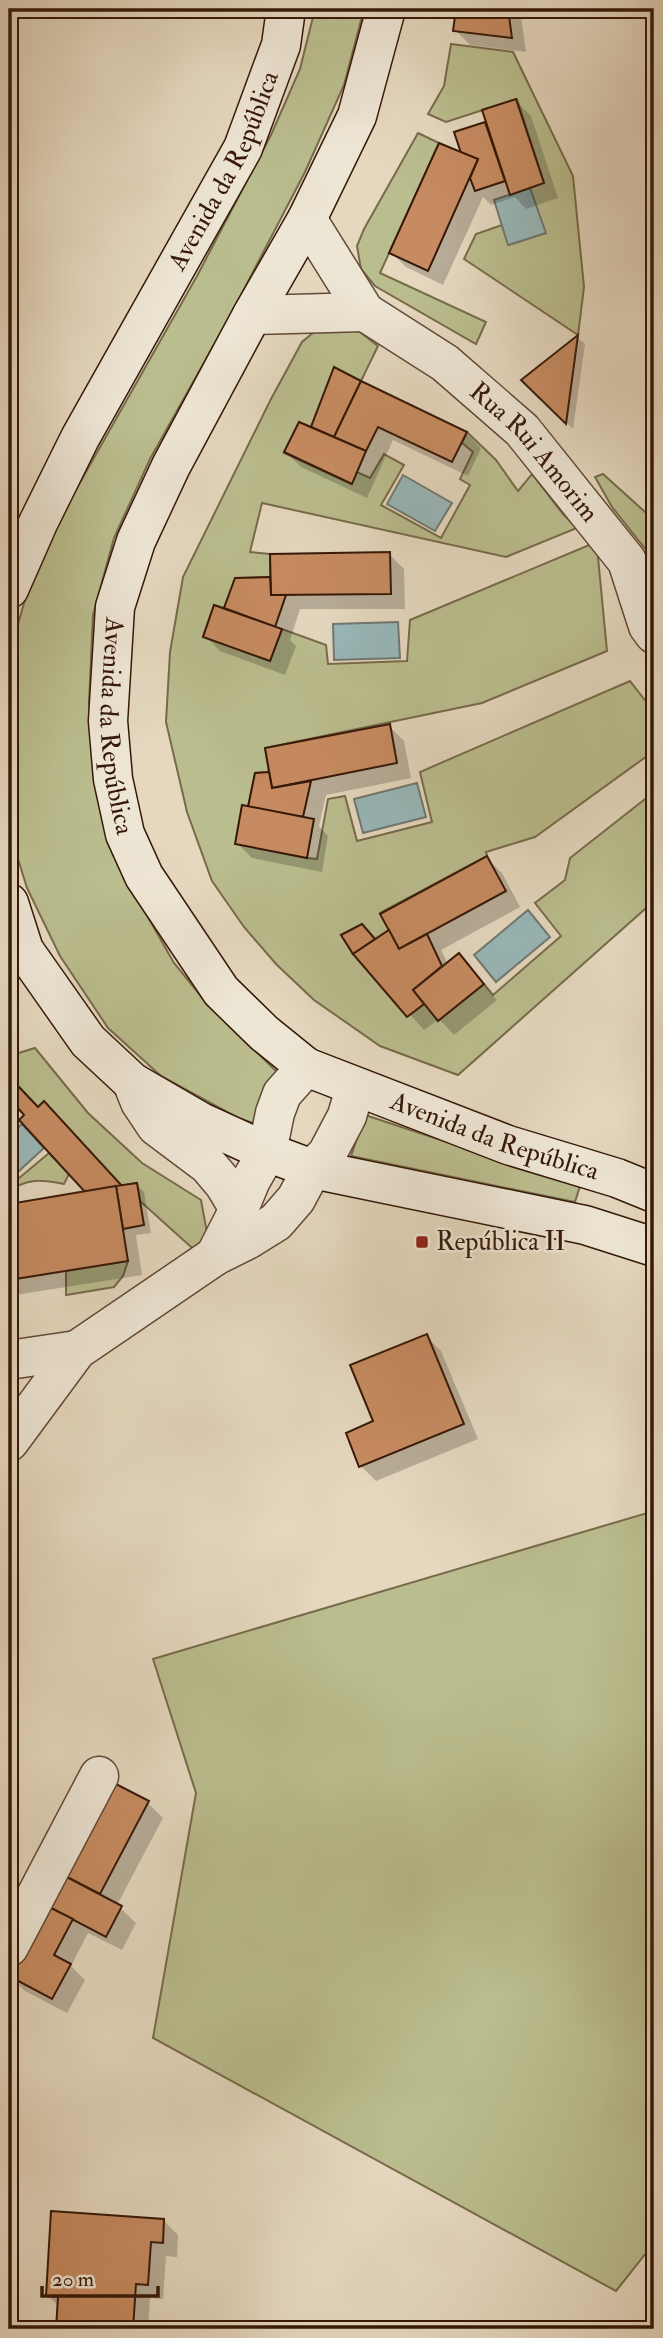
<svg xmlns="http://www.w3.org/2000/svg" width="663" height="2338" viewBox="0 0 663 2338" font-family="'IM FELL Double Pica',serif">
  <rect width="100%" height="100%" fill="#e5d8bf"/>
  <filter id="stains"><feTurbulence type="fractalNoise" baseFrequency=".00286" numOctaves="4"/><feColorMatrix values="0 0 0 0 .2 0 0 0 0 .09 0 0 0 0 .02 0 0 0 .5 -.17"/></filter>
  <radialGradient id="worn" r=".72"><stop offset=".6" stop-color="#630" stop-opacity="0"/><stop offset="1" stop-color="#630" stop-opacity=".3"/></radialGradient>
  <g fill="#babd8e" stroke="#786a4b" stroke-width="2">
    <path d="M315 9H364L344 85 305 172 229 318 150 459 114 538 93 615 89 703 97 782 132 889 174 963 209 1006 277 1072C261 1090 256 1100 257 1124L238 1118 161 1076 108 1028 60 956 27 888 9 830V656L24 603 65 509 197 276 271 135 300 69Z"/>
    <path d="M451 44 513 52 573 176 584 287 578 335 464 259 476 234 502 225 509 245 545 233 530 188 544 183 517 99 446 122 428 114 444 86Z"/>
    <path d="M418 133 439 143 380 273 486 322 476 344 375 286 361 269 357 246 364 229Z"/>
    <path d="M356 329 378 346 361 381 334 368 311 427 299 422 284 453 351 484 357 472 370 478 384 454 404 465 381 505 441 538 470 485 460 479 473 452 462 443 467 432 496 460 518 491 532 474 563 514 577 528 506 557 262 503 250 552 270 554V577L236 578 224 608 214 605 203 637 270 661 282 629 326 645 328 664 407 661 410 620 594 543 597 547 607 651 482 703 265 748 269 772 255 773 248 807 307 858 317 859 328 799 345 796 357 841 432 822 420 772 630 681 654 712V751L535 837 486 852 487 856 380 913 389 930 375 939 362 924 341 935 353 954 407 1016 424 1004 484 984 493 995 561 936 535 903 565 880 570 858 654 792V901L458 1075 380 1046 314 1000 276 964 244 927 212 881 187 812 166 722 170 652 183 577 271 399 302 342 314 332Z"/>
    <path d="M603 474 654 520V560L612 507 595 477Z"/>
    <path d="M35 1048 88 1113 142 1163 201 1200 210 1249 201 1256 140 1201 137 1183 122 1186 44 1102 38 1107 18 1086 9 1094V1056Z"/>
    <path d="M365 1115 580 1186 575 1202 351 1156Z"/>
    <path d="M49 1153 69 1174 64 1184C43 1180 25 1177 9 1193V1181L12 1184Z"/>
    <path d="M128 1261 123 1276 114 1287 66 1295V1271Z"/>
    <path d="M654 1511V2243L616 2291 153 2038 196 1793 153 1659Z"/>
  </g>
  <g fill="#98b8ba" stroke="#717873" stroke-width="2">
    <path d="M530 188 546 233 508 245 494 200Z"/>
    <path d="M403 475 452 503 435 531 387 504Z"/>
    <path d="M398 622 400 658 334 660 333 624Z"/>
    <path d="M417 783 426 817 363 833 354 799Z"/>
    <path d="M528 910 550 937 496 982 474 955Z"/>
    <path d="M22 1124 44 1148 19 1171 9 1160V1136Z"/>
  </g>
  <g fill="#0003">
    <path d="M457 9H520L526 52 470 45 455 30Z"/>
    <path d="M516 101 531 116 558 198 526 209 515 197 491 205 483 197 443 285 406 267 391 252 464 156 457 134 488 123Z"/>
    <path d="M578 338 585 344 573 429 524 380Z"/>
    <path d="M335 370 466 433 481 448 468 476 393 440 367 498 301 467 286 452 312 429Z"/>
    <path d="M389 554 404 569 405 609H300L290 640 296 646 285 675 220 651 205 636 225 611 237 579H272Z"/>
    <path d="M389 726 404 741 411 778 326 795 319 826 328 836 322 872 252 858 237 843 250 809 256 775 271 774Z"/>
    <path d="M487 858 502 873 520 907 441 950 448 964 459 956 497 1000 454 1035 439 1019 424 1030 354 953 343 935 362 926 376 940Z"/>
    <path d="M21 1120 122 1188 137 1185 144 1192 151 1233 136 1235 142 1275 9 1296V1205L88 1192Z"/>
    <path d="M426 1336 441 1351 478 1439 376 1481 361 1466 376 1422Z"/>
    <path d="M111 1783 148 1803 163 1818 117 1905 136 1923 122 1950 88 1933 71 1966 85 1980 67 2013 25 1991 10 1976Z"/>
    <path d="M163 2220 178 2235 177 2257 166 2256 163 2299 150 2298 148 2329H58L59 2307 48 2295Z"/>
  </g>
  <g fill="#c78b61" stroke="#361808" stroke-width="2">
    <path d="M456 9H508L512 38 453 31Z"/>
    <path d="M516 99 544 183 510 195 482 110Z"/>
    <path d="M485 122 505 181 475 191 470 178 478 159 461 153 454 132Z"/>
    <path d="M439 143 478 159 428 271 389 253Z"/>
    <path d="M578 335 566 424 521 380Z"/>
    <path d="M334 367 361 381 334 437 311 427Z"/>
    <path d="M361 381 467 432 452 462 378 427 366 451 334 437Z"/>
    <path d="M299 422 366 451 352 484 284 452Z"/>
    <path d="M390 552 391 594 271 595 270 554Z"/>
    <path d="M270 577 271 595H286L275 627 224 608 235 578Z"/>
    <path d="M214 605 282 629 270 661 203 637Z"/>
    <path d="M390 724 397 763 272 788 265 748Z"/>
    <path d="M269 772 272 788 311 781 303 817 248 807 255 773Z"/>
    <path d="M242 805 314 819 307 858 235 844Z"/>
    <path d="M487 856 506 891 399 949 380 914Z"/>
    <path d="M362 924 375 939 353 954 341 935Z"/>
    <path d="M389 930 399 949 427 934 442 966 413 990 424 1004 407 1017 353 954Z"/>
    <path d="M459 953 484 984 438 1021 413 990Z"/>
    <path d="M18 1086 38 1107 44 1101 122 1186 85 1192 19 1120 24 1115 9 1098V1094Z"/>
    <path d="M137 1183 144 1225 123 1229 116 1186Z"/>
    <path d="M116 1186 128 1261 9 1280V1204Z"/>
    <path d="M427 1334 464 1424 359 1467 346 1433 373 1421 350 1365Z"/>
    <path d="M110 1781 149 1801 100 1894 61 1874Z"/>
    <path d="M61 1874 122 1906 106 1937 45 1905Z"/>
    <path d="M45 1905 73 1919 54 1955 71 1964 52 1999 9 1976Z"/>
    <path d="M51 2211 164 2219 163 2243 151 2242 148 2285 136 2284 133 2329H56L58 2297 46 2296Z"/>
  </g>
  <g fill="none" stroke-linecap="round" stroke-linejoin="round">
    <g stroke="#624836" stroke-width="41">
      <g id="minor">
        <path id="s1" d="M307 219 365 312 445 363 522 430 627 561 648 626 654 634"/>
        <path d="M252 315 365 312"/>
        <path d="M9 1360 77 1350"/>
        <path d="M9 1947 99 1776"/>
      </g>
    </g>
    <g stroke="#624836" stroke-width="41">
      <g id="tertiary">
        <path d="M132 1082 140 1102 156 1126 208 1165 224 1184 239 1209"/>
        <path d="M215 1256 239 1209 251 1180 267 1152 275 1113 282 1094 306 1067"/>
        <path d="M9 1442 77 1350 215 1256 247 1240 276 1222 296 1199 312 1169 327 1154 347 1116 355 1088"/>
      </g>
    </g>
    <g stroke="#361808" stroke-width="41">
      <g id="secondary">
        <path id="s2" d="M386 9 357 116 307 219 252 315 171 466 136 541 115 607 108 721 113 779 125 834 144 876 221 991 264 1033 306 1067 508 1145 617 1178 654 1193"/>
        <path id="s3" d="M9 589 38 523 80 438 243 148 281 45 286 9"/>
        <path d="M9 903 24 950 88 1041 132 1082 201 1122 267 1152 312 1169 585 1225 654 1247"/>
      </g>
    </g>
    <use href="#minor" stroke="#eee6d5" stroke-width="38"/>
    <use href="#tertiary" stroke="#eee6d5" stroke-width="38"/>
    <use href="#secondary" stroke="#eee6d5" stroke-width="38"/>
  </g>
  <rect fill="#8f2418" stroke="#eee6d5" stroke-width="2.5" x="415" y="1235" width="14" height="14" rx="3.5"/>
  <g text-anchor="middle" dominant-baseline="central" stroke-width="5" stroke-linejoin="round" paint-order="stroke">
    <g font-size="26" fill="#361808" stroke="#eee6d5">
      <text stroke="none"><textPath href="#s3" startOffset="471">Avenida da República</textPath></text>
      <text stroke="none"><textPath href="#s1" startOffset="331">Rua Rui Amorim</textPath></text>
      <text stroke="none"><textPath href="#s2" startOffset="779">Avenida da República</textPath></text>
      <text stroke="none"><textPath href="#s2" startOffset="1388">Avenida da República</textPath></text>
    </g>
    <g font-size="26" fill="#361808" stroke="#eee6d5" text-anchor="start">
      <text x="436" y="1242">República II</text>
    </g>
  </g>
  <rect width="663" height="2338" fill="none" stroke="#e5d8bf" stroke-width="35"/>
  <rect x="10" y="10" width="642" height="2317" fill="none" stroke="#361808" stroke-width="3.5"/>
  <rect x="18" y="18" width="628" height="2303" fill="none" stroke="#361808" stroke-width="2"/>
  <path d="M42 2286v10h116v-10" fill="none" stroke="#361808" stroke-width="3.5"/>
  <text x="52" y="2286" font-size="21" fill="#361808" stroke="#eee6d5" stroke-width="5" paint-order="stroke">20 m</text>
  <rect width="100%" height="100%" filter="url(#stains)"/>
  <rect width="100%" height="100%" fill="url(#worn)"/>
</svg>
